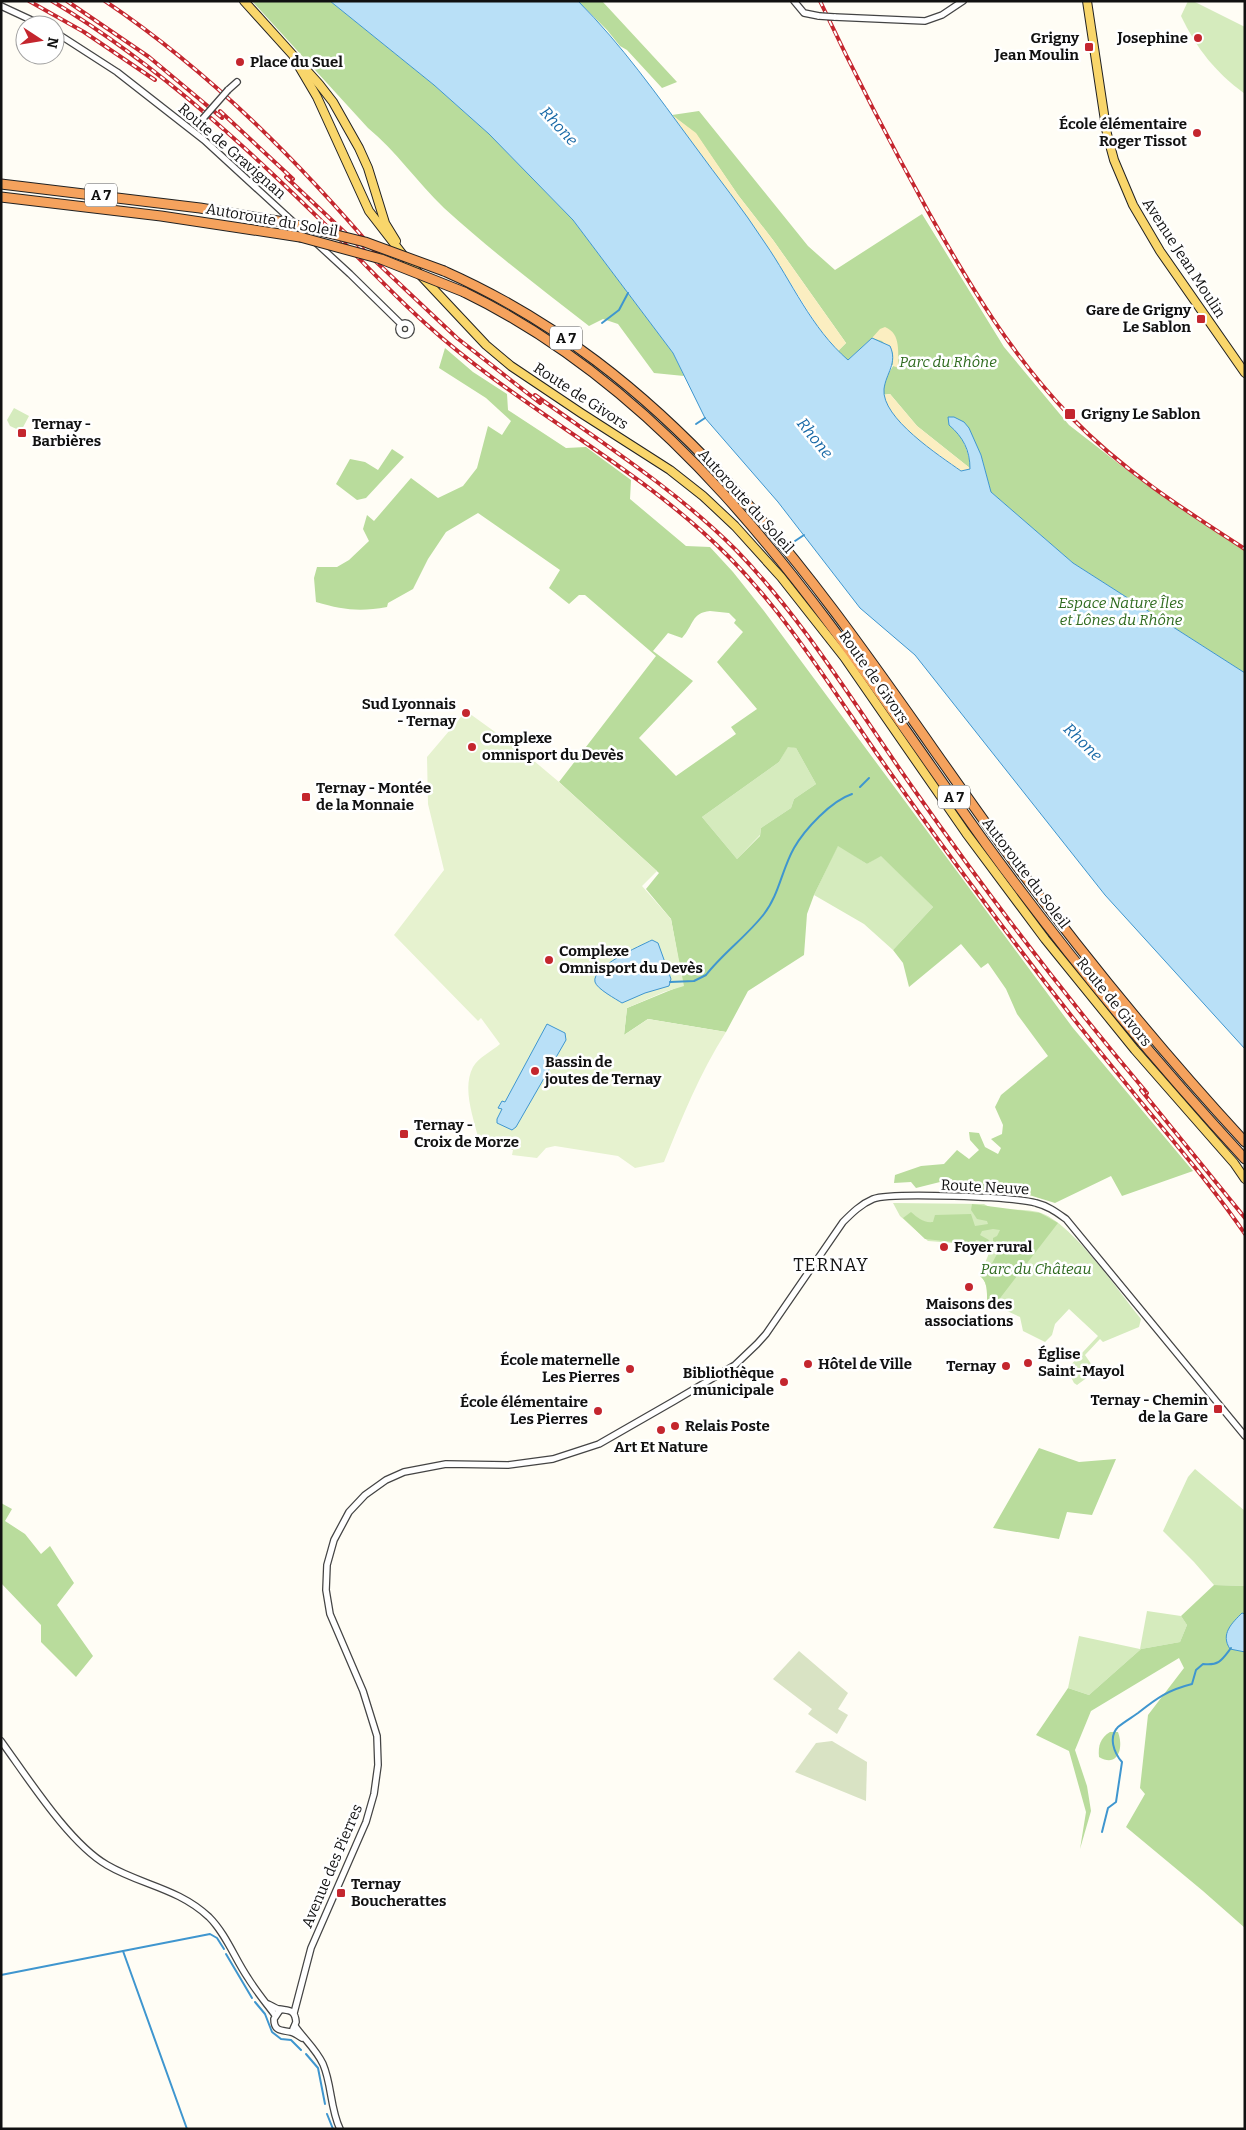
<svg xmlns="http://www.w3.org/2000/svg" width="1246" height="2130" viewBox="0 0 1246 2130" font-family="Bitter,serif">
  <rect width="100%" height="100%" fill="#fffdf5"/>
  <g fill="#d5ebbd">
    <path d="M1188 1H1193L1245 27V94C1215 72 1197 49 1181 16Z"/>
    <path d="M14 408 29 416 21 431 10 426 7 420Z"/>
    <path d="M788 746 796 748 816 784 794 799 791 808 761 828 760 835 737 859 702 817 779 762Z"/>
    <path d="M838 845 867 864 881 855 933 907 893 950 864 924 814 895Z"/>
    <path d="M893 1203 984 1204C997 1213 1025 1207 1041 1213 1073 1224 1118 1291 1141 1319L1139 1327 1103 1342 1100 1339 1085 1355 1096 1371 1077 1385 1074 1383 1067 1369 1098 1336 1069 1309 1055 1324 1052 1335 1045 1342 1023 1331 1020 1317 987 1302C987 1293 988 1282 980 1276L989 1253 954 1243 928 1241 900 1216Z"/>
    <path d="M1195 1469 1245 1511V1586L1214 1585 1194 1562 1163 1531 1188 1477Z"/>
    <path d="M1147 1611 1181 1616 1187 1625 1180 1642 1141 1649 1089 1695 1068 1688 1079 1636 1140 1649Z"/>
  </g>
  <g fill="#b9dc9c" fill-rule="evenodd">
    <path d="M252 1H330L434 85 489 134 573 220 673 353 684 376 654 373 618 324 603 319 589 326C540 288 490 250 444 208 417 182 396 151 368 128Z"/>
    <path d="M578 1H602L677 82 662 88 627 50 620 46 607 30Z"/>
    <path d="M699 111 808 246 835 270 922 214 1004 347 1069 425 1136 477 1245 551V673L1073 563 991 492 981 455 964 422 949 425C964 437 968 450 971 469L917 426 890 394 883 395 885 379 893 366 872 338 848 360 838 351 846 343 773 240 738 195 696 134 672 115Z"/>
    <path d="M445 348 473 372 507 394 508 410 566 448 586 447 631 480 630 499 686 546 710 547 733 572 764 611 1073 1028 1193 1171 1122 1196 1111 1176 1055 1203 1013 1190 955 1191 952 1179 916 1188 911 1182 894 1183 895 1175 921 1166 944 1164 957 1150 969 1159 979 1150 970 1140 969 1132 979 1133 985 1147 998 1154 1001 1148 991 1139 1002 1134 1003 1125 995 1107 1001 1095 1048 1056 1017 1014 1006 989 988 963 981 968 961 944 909 987 903 963 893 950 933 907 881 856 867 864 838 846 814 895 807 914 804 955 748 991 726 1032 648 1019 624 1035 627 1008 683 985 671 919 646 889 659 873 559 782 656 656 585 595H579L569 604 549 588 560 570 478 513 446 532 428 559 413 589 388 603 387 607C360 612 343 610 316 602L314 578 317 567H337L349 560 369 541 363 529 367 515 374 521 411 478 438 498 463 486 477 468 488 426 502 435 511 421 486 398 439 368ZM710 611 729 613 736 620 734 623 743 632 717 662 757 709 731 727 736 734 676 776 639 738 693 681 653 651 668 633 682 638C694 625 691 613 710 611ZM788 747 796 748 816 784 794 799 791 808 761 828 760 836 737 859 702 817 779 762Z"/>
    <path d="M392 449 404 457 366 498 357 500 336 484 350 459 365 462 378 470Z"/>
    <path d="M972 1204 1040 1213 1058 1223 994 1306 987 1302C987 1293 988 1282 980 1276L985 1262 990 1267 997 1254 993 1245V1238L997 1236 1000 1230 993 1229 982 1231 980 1235 989 1240 988 1243 976 1240 975 1244 925 1239 903 1218 911 1212C918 1218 923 1223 933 1222L935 1215 971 1214 975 1226 988 1224 987 1221 977 1219 971 1210Z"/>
    <path d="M1039 1448 1079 1462 1116 1459 1092 1515 1067 1512 1059 1539 993 1528Z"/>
    <path d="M1 1503 12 1509 5 1521 25 1534 41 1554 50 1546 74 1583 57 1605 93 1656 76 1677 41 1642V1625L1 1583Z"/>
    <path d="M1214 1585 1245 1586V1928L1203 1891 1126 1827 1145 1794 1140 1788 1148 1715 1184 1668 1179 1658 1091 1711 1075 1750 1087 1786 1091 1811 1080 1849 1086 1812 1069 1751 1036 1735 1068 1688 1089 1695 1141 1649 1180 1642 1187 1625 1181 1616Z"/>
    <path d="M1110 1732H1118C1124 1748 1118 1768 1099 1757 1098 1746 1100 1738 1110 1732Z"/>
  </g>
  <g fill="#fbeec1">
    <path d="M672 115 696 133 738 195 773 240 846 343 838 351 818 327 766 244Z"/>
    <path d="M885 327C902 334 897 353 899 368L893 366V353L882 341 872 338 880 329Z"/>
    <path d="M890 394 917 426 971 469 961 471C933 450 896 429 883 395Z"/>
  </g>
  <g fill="#d9e3c4">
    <path d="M799 1651 848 1693 838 1709 848 1715 837 1734 808 1714 812 1709 773 1679Z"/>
    <path d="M832 1741 867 1762 866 1801 795 1772 816 1743Z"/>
  </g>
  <path fill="#e6f2cf" d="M466 711 527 755 559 782 657 871 642 886 671 919 684 986 664 992 627 1008 624 1035 648 1019 726 1032C700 1073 682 1117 664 1162L635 1168 618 1156 555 1146 546 1148 537 1158 512 1155 513 1150 478 1137C473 1116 462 1088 473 1067 478 1058 492 1051 500 1044L481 1018 478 1021 394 935 444 870 428 804 427 757Z"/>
  <g fill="#b9e0f7" stroke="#3f96cf">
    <path d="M330 1H578C622 45 657 95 694 145 718 178 743 209 765 243 792 282 811 328 848 360L872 338 890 346C898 363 886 373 884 389 881 418 940 456 961 471L970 469C970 450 963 437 949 425L948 417H954L964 422 969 428 981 455 991 492 1073 563 1245 673V1049L1105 895 915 655 860 608 778 502 705 418 673 353 573 220 489 134 434 85Z"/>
    <path d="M652 940 658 943 671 979 669 986 645 993 622 1003C616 999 597 989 595 982 591 967 640 946 652 940Z"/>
    <path d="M547 1024 565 1033 566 1040 516 1127 512 1130 497 1123V1119L502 1109 498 1108 502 1101 505 1102Z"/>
    <path d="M1242 1613 1245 1614V1652L1230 1649C1220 1634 1232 1623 1242 1613Z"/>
  </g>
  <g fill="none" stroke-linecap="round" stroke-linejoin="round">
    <g stroke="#3f96cf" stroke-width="2">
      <path d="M602 323 619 310 628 293"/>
      <path d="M696 424 705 418"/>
      <path d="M795 541 804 535"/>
      <path d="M860 787 869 778"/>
      <path d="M670 982 694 981 706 975C723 953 747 936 764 914 779 895 782 869 794 848 805 829 831 801 852 794"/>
      <path d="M1102 1832 1108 1808 1116 1802 1122 1762C1114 1753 1108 1737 1118 1727 1124 1722 1131 1718 1138 1713 1157 1698 1168 1690 1192 1684L1196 1670 1203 1664C1219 1666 1222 1660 1231 1648"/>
      <path d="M123 1951 210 1934 217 1938 224 1949"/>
      <path d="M226 1954 252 1998"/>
      <path d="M1 1975 123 1951 187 2129"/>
      <path d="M255 2002 265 2014 272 2032 281 2039 291 2040 301 2050"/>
      <path d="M306 2054 318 2068 325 2104"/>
      <path d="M327 2114 333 2129"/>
    </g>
    <g stroke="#444" stroke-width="8">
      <g id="minor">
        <path d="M794 1 804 13 819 16"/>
        <path d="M1 6 42 25"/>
        <path d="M834 17 925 21 942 15 963 1"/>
        <path d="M55 32 117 72 204 140 350 274 401 324"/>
        <path d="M228 90 237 82"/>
        <circle cx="405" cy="329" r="6"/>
        <path d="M1 1741C28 1778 69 1843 107 1865 141 1885 178 1888 209 1917 226 1934 235 1959 248 1978 256 1991 266 2003 275 2015"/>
        <path d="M268 2004C271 2005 276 2009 279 2009 289 2011 295 2009 296 2022L293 2029"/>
        <path d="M280 2010 274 2019C274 2032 282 2030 291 2032 295 2033 299 2036 302 2038"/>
        <path d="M294 2013 311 1948 366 1822 374 1794 378 1765 377 1736 363 1691 330 1614 326 1590 327 1565 334 1540 349 1512 365 1495 386 1480 404 1472 446 1464 508 1465 553 1459 599 1444 674 1401 735 1365 757 1344 766 1334 843 1222C852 1213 861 1204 873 1199 891 1192 1016 1197 1036 1203 1048 1206 1056 1212 1066 1219L1245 1436"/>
        <path d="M295 2026C304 2039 316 2049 323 2064 332 2085 330 2108 340 2129"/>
      </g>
    </g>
    <g stroke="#222" stroke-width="10">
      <g id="major">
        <path d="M244 1 319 84 333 102 359 148 368 168 385 223 396 241"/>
        <path d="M1087 1 1107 134 1114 160 1133 205 1160 251 1245 373"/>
        <path d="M294 58 317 97 369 211 410 264 486 345 511 366 581 413 670 470 703 496 735 526 781 577 844 657 966 833 1045 939 1135 1050 1234 1163 1245 1179"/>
      </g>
    </g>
    <g stroke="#222" stroke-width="11">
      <g id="highway">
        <path d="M1 184 200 208 284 222"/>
        <path d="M1 197 161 216 300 237"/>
        <path d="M444 271C708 388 846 632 1008 854 1082 954 1161 1051 1245 1142"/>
        <path d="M464 292C701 407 838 638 986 844 1066 954 1153 1059 1245 1159"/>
      </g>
    </g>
    <use href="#minor" stroke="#fff" stroke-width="5.5"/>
    <use href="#major" stroke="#f9d66b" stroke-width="8"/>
    <use href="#highway" stroke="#f5a25d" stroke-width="9"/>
    <g stroke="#c4262e" stroke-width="4">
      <g id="rail">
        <path d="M29 1 84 32 155 80"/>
        <path d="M52 1C162 67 255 155 346 245 372 272 398 299 426 324 521 410 639 466 729 557 786 615 829 684 875 751 910 801 945 850 982 899 1030 964 1080 1028 1132 1091 1170 1138 1211 1184 1245 1234"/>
        <path d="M67 1 149 57 222 118"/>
        <path d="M105 1C212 73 302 165 385 263"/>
        <path d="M820 1C854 73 890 143 929 213 970 286 1012 356 1071 417 1122 470 1183 509 1245 549"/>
        <path d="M220 111 293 179"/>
        <path d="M286 177 457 338 540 403"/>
        <path d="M535 395C604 444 676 490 736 550 806 622 857 709 915 791 988 895 1065 996 1147 1093"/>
        <path d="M1141 1090 1245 1218"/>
      </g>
    </g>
    <use href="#rail" stroke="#fff" stroke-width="2" stroke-dasharray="5.5" stroke-linecap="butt"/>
    <g stroke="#444" stroke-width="8" stroke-linecap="butt">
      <g id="minor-bridge">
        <path d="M819 16 834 17"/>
        <path d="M199 123 228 90"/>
      </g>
    </g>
    <g stroke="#222" stroke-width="11" stroke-linecap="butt">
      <g id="highway-bridge">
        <path d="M284 222 365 242 444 271"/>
        <path d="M300 237 381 259 464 292"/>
      </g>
    </g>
    <use href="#minor-bridge" stroke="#fff" stroke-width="5.5"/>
    <use href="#highway-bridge" stroke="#f5a25d" stroke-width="9"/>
  </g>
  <g fill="#c4262e" stroke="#fff" stroke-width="2">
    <circle cx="1198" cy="38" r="5"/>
    <rect x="1084" y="42" width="10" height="10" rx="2.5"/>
    <circle cx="240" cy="62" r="5"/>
    <circle cx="1197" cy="133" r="5"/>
    <rect x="1196" y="314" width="10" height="10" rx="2.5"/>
    <rect x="1064" y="408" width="12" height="12" rx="2.5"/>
    <rect x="17" y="428" width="10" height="10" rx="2.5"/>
    <circle cx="466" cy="713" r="5"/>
    <circle cx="472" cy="747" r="5"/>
    <rect x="301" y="792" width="10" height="10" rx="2.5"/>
    <circle cx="549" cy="960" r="5"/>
    <circle cx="535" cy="1071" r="5"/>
    <rect x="399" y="1129" width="10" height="10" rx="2.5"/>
    <circle cx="944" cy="1247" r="5"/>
    <circle cx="969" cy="1287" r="5"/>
    <circle cx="1028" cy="1363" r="5"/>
    <circle cx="808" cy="1364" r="5"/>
    <circle cx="1006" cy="1366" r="5"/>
    <circle cx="630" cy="1369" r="5"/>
    <circle cx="784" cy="1382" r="5"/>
    <rect x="1213" y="1404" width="10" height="10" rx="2.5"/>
    <circle cx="598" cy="1411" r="5"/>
    <circle cx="675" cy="1426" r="5"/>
    <circle cx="661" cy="1430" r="5"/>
    <rect x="336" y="1888" width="10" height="10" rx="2.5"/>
  </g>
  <g text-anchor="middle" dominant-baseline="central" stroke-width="5" stroke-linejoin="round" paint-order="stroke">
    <g fill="#fff" stroke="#585858" stroke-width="1">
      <rect x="85" y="183.5" width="32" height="23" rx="4"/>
      <rect x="550" y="326.5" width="32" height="23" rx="4"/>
      <rect x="938" y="785.5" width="32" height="23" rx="4"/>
    </g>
    <g font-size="14" font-weight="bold" fill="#111">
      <text x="101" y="195">A 7</text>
      <text x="566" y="338">A 7</text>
      <text x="954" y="797">A 7</text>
    </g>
    <g font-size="15" font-weight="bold" fill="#111" stroke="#fff" text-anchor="start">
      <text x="1079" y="38" text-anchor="end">Grigny<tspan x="1079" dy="17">Jean Moulin</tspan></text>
      <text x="1188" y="38" text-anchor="end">Josephine</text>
      <text x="250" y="62">Place du Suel</text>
      <text x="1187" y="124" text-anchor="end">École élémentaire<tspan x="1187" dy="17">Roger Tissot</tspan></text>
      <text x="1191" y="310" text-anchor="end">Gare de Grigny<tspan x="1191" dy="17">Le Sablon</tspan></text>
      <text x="1081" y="414">Grigny Le Sablon</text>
      <text x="32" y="424">Ternay -<tspan x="32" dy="17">Barbières</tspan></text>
      <text x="456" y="704" text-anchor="end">Sud Lyonnais<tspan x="456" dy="17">- Ternay</tspan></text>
      <text x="482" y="738">Complexe<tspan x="482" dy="17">omnisport du Devès</tspan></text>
      <text x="316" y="788">Ternay - Montée<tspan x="316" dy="17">de la Monnaie</tspan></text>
      <text x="559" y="951">Complexe<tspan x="559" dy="17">Omnisport du Devès</tspan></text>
      <text x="545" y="1062">Bassin de<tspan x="545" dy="17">joutes de Ternay</tspan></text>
      <text x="414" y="1125">Ternay -<tspan x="414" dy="17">Croix de Morze</tspan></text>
      <text x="954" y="1247">Foyer rural</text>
      <text x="969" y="1304" text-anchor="middle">Maisons des<tspan x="969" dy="17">associations</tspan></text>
      <text x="1038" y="1354">Église<tspan x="1038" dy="17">Saint-Mayol</tspan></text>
      <text x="620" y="1360" text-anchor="end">École maternelle<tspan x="620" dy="17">Les Pierres</tspan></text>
      <text x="818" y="1364">Hôtel de Ville</text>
      <text x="996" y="1366" text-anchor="end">Ternay</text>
      <text x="774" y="1373" text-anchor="end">Bibliothèque<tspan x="774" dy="17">municipale</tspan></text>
      <text x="1208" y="1400" text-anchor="end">Ternay - Chemin<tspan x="1208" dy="17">de la Gare</tspan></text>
      <text x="588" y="1402" text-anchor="end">École élémentaire<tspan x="588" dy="17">Les Pierres</tspan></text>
      <text x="685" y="1426">Relais Poste</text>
      <text x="661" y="1447" text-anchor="middle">Art Et Nature</text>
      <text x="351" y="1884">Ternay<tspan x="351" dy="17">Boucherattes</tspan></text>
    </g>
    <g font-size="15" fill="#111" stroke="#fff">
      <text transform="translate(232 151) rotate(41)">Route de Gravignan</text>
      <text transform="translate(272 220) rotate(10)">Autoroute du Soleil</text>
      <text transform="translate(1184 258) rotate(57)">Avenue Jean Moulin</text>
      <text transform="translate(581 396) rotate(33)">Route de Givors</text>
      <text transform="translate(746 501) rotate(48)">Autoroute du Soleil</text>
      <text transform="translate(874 677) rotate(55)">Route de Givors</text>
      <text transform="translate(1026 873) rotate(53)">Autoroute du Soleil</text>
      <text transform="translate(1114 1002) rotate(51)">Route de Givors</text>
      <text transform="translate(985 1187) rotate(3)">Route Neuve</text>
      <text transform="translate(332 1866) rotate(-67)">Avenue des Pierres</text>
    </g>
    <g font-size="15" font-style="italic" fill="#2f6b1f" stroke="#fff">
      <text x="948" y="362">Parc du Rhône</text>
      <text x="1121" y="603">Espace Nature Îles<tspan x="1121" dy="17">et Lônes du Rhône</tspan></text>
      <text x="1036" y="1269">Parc du Château</text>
    </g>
    <g font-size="16" font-style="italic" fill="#1768a6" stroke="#fff">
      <text transform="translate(559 126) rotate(47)">Rhone</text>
      <text transform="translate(815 438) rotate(51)">Rhone</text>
      <text transform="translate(1083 742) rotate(44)">Rhone</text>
    </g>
    <g font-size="18" letter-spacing="1" fill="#111" stroke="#fff">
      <text x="831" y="1265">TERNAY</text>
    </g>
  </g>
  <rect width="1246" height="2130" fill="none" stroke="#111111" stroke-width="5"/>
  <g transform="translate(40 40) rotate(102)"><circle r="24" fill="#ffffff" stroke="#a0a0a0"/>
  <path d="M0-4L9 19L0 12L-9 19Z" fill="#c4262e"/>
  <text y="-8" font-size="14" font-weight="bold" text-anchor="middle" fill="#111111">N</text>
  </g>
</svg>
